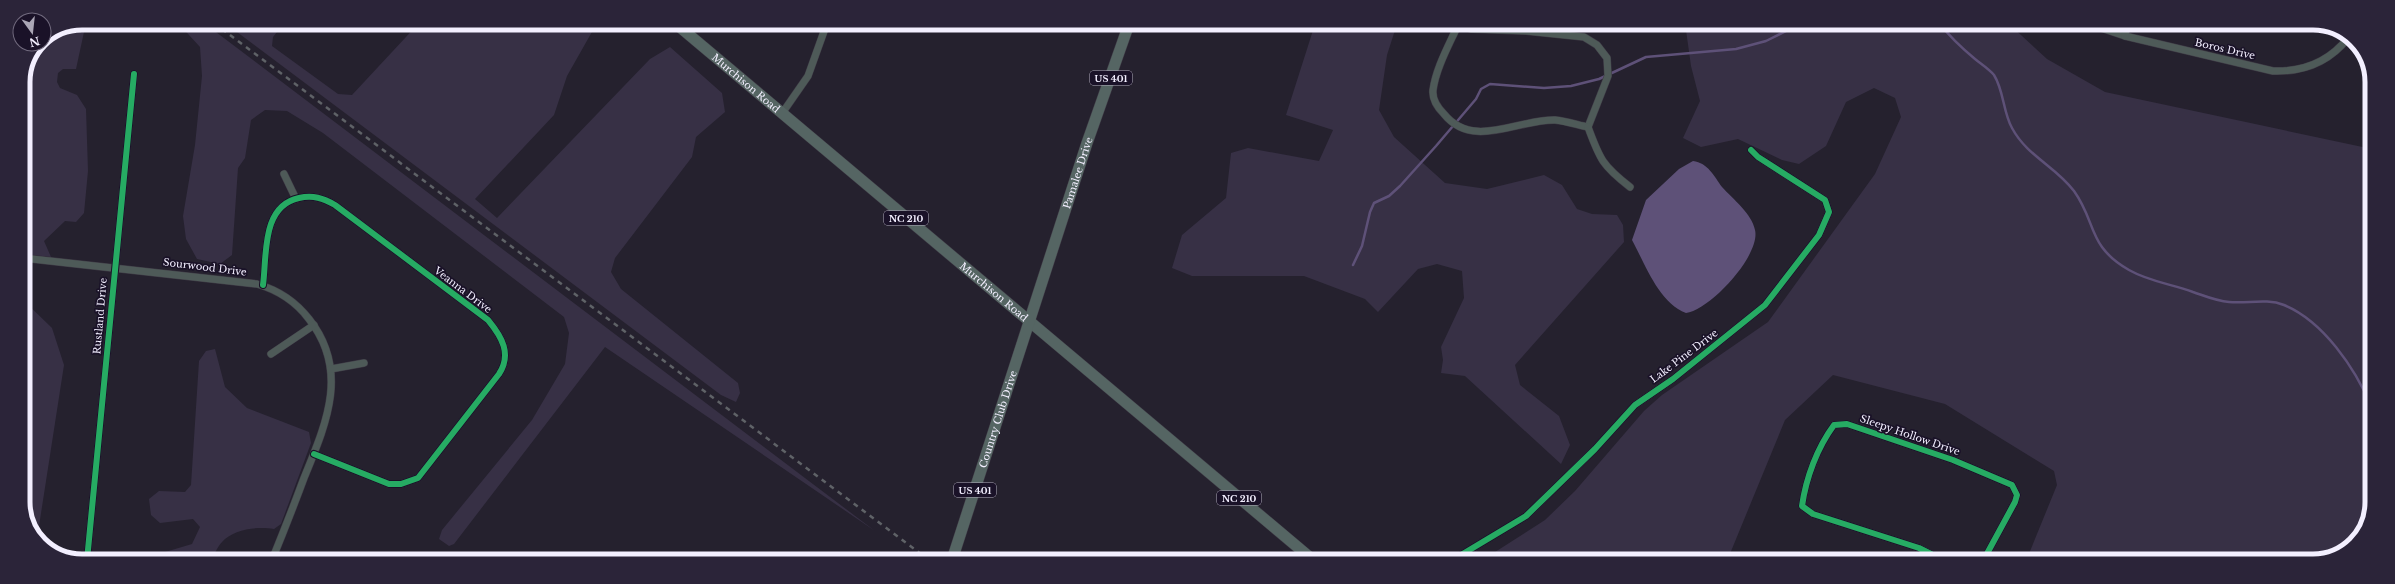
<svg xmlns="http://www.w3.org/2000/svg" width="2395" height="584" viewBox="0 0 2395 584" font-family="'Libre Baskerville',serif">
  <rect width="100%" height="100%" fill="#25212e"/>
  <g fill="#373045">
    <path d="M82 23H101L94 25 84 32 76 69H63L58 73 57 82 60 88 77 95 86 109 88 171 84 213 76 222 65 221 44 241 51 257 23 254V82L39 44H44V39Z"/>
    <path d="M178 23H204L875 531 605 347 454 544 449 546 439 539 442 530 532 420 565 364 569 333 564 317 323 133 287 111 265 110 251 120 245 158 238 168 232 255 220 264 197 259 186 239 183 216 195 145 202 76 200 47Z"/>
    <path d="M225 23H284L273 37 272 46 338 94 352 95 419 23H597L567 76 554 115 475 199 497 218 650 59 670 47 722 93 725 112 696 137 692 157 615 258 611 272 621 289 738 383 740 393 736 402 721 395Z"/>
    <path d="M1315 24H1397L1387 55 1379 110 1394 137 1445 183 1487 189 1544 175 1562 185 1577 209 1592 214 1617 215 1623 225 1624 242 1515 365 1520 385 1559 416 1570 445 1561 464 1465 376 1441 373 1443 360 1441 347 1464 298 1462 271 1437 264 1418 269 1378 312 1365 299 1304 276H1192L1172 268 1182 235 1226 198 1231 153 1248 148 1319 161 1333 130 1286 115Z"/>
    <path d="M1681 24H2009L2047 59 2105 92 2372 149 2371 513 2349 549 2313 561H2026L2057 485 2054 471 1945 404 1833 375 1785 420 1727 561H1481L1545 520 1575 491 1644 411 1662 395 1768 322 1875 174 1901 117 1895 98 1874 88 1846 102 1826 146 1799 164 1782 160 1738 139 1701 147 1683 138 1700 101 1691 66 1686 30Z"/>
    <path d="M23 300 52 328 64 365 37 539 23 509Z"/>
    <path d="M215 349 225 387 247 408 309 432 311 443 281 524 274 529C258 526 233 529 222 542 217 547 215 555 210 560H152L155 555 192 544 200 527 193 519 160 523 151 515 149 499 159 491 185 492 191 485 199 361 206 351Z"/>
  </g>
  <path fill="#5e5178" d="M1693 161C1708 163 1714 176 1722 187 1733 199 1752 214 1755 230 1761 255 1710 310 1686 313 1659 303 1645 264 1632 240L1646 200 1679 169Z"/>
  <g fill="none" stroke-linecap="round" stroke-linejoin="round">
    <g stroke="#5e5178" stroke-width="2.5">
      <path d="M1940 24C1950 37 1963 49 1975 59 1981 64 1989 69 1994 75 2004 91 2003 112 2012 128 2027 156 2055 166 2074 191 2097 223 2087 246 2129 270 2150 282 2172 284 2193 292 2205 296 2216 301 2229 302 2247 304 2266 298 2284 305 2323 321 2355 368 2371 406"/>
      <path d="M1353 265 1362 246 1370 212 1374 203 1389 196 1400 186 1436 146 1476 99 1481 89 1490 84 1544 88 1571 86 1599 79 1646 57 1736 49 1766 41 1800 24"/>
    </g>
    <g stroke="#3f3b46" stroke-width="8">
      <g id="street">
        <path d="M1454 24 1471 29 1526 31 1584 37 1597 45 1607 58 1608 76 1588 127"/>
        <path d="M2089 24 2125 36 2273 71C2303 72 2329 62 2348 38"/>
        <path d="M1458 25C1449 45 1436 68 1433 90 1432 99 1438 108 1444 114 1473 150 1518 119 1555 120 1566 121 1578 125 1588 127"/>
        <path d="M2125 36 2127 24"/>
        <path d="M783 112 808 76 827 23"/>
        <path d="M1588 127C1600 160 1603 166 1630 187"/>
        <path d="M284 174 296 199"/>
        <path d="M23 258 257 284C278 290 296 302 309 319 350 371 326 424 304 478 294 505 283 533 272 560"/>
        <path d="M263 285C267 256 261 206 299 198 313 195 323 198 335 205L488 320C502 337 512 354 499 374L418 478 401 484H389L314 454"/>
        <path d="M271 354 314 325"/>
        <path d="M331 369 364 363"/>
        <path d="M87 560 134 74"/>
        <path d="M1451 561 1526 516 1595 449 1635 405 1673 379 1765 305 1819 235 1829 212 1825 200 1758 157 1751 150"/>
        <path d="M1945 561 1919 548 1813 514 1802 506C1806 478 1817 448 1834 425L1847 424 1953 460 2012 485 2017 495 2015 502 1983 561"/>
      </g>
    </g>
    <g stroke="#3f3b46" stroke-width="12">
      <g id="primary">
        <path id="s1" d="M675 23 1313 560"/>
        <path id="s2" d="M952 560 1087 143 1129 24"/>
      </g>
    </g>
    <use href="#street" stroke="#4e5a58" stroke-width="7"/>
    <use href="#primary" stroke="#556563" stroke-width="11"/>
    <path stroke="#5f6267" stroke-width="2.5" stroke-dasharray="5 5" stroke-linecap="butt" d="M214 23 929 560"/>
    <g stroke="#1a1228" stroke-width="8">
      <g id="cycleway">
        <path d="M263 285C267 256 261 206 299 198 313 195 323 198 335 205L488 320C502 337 512 354 499 374L418 478 401 484H389L314 454"/>
        <path d="M87 560 134 74"/>
        <path d="M1451 561 1526 516 1595 449 1635 405 1673 379 1765 305 1819 235 1829 212 1825 200 1758 157 1751 150"/>
        <path d="M1945 561 1919 548 1813 514 1802 506C1806 478 1817 448 1834 425L1847 424 1953 460 2012 485 2017 495 2015 502 1983 561"/>
      </g>
    </g>
    <use href="#cycleway" stroke="#26ab63" stroke-width="6"/>
  </g>
  <g text-anchor="middle" dominant-baseline="central" stroke-width="3.5" stroke-linejoin="round" paint-order="stroke">
    <g fill="#1a1228" stroke="#b2adbe" stroke-width="1">
      <rect x="1090" y="71" width="42" height="14" rx="3"/>
      <rect x="884" y="211" width="44" height="14" rx="3"/>
      <rect x="954" y="483" width="42" height="14" rx="3"/>
      <rect x="1217" y="491" width="44" height="14" rx="3"/>
    </g>
    <g font-size="9" font-weight="bold" fill="#f3efff">
      <text x="1111" y="78">US 401</text>
      <text x="906" y="218">NC 210</text>
      <text x="975" y="490">US 401</text>
      <text x="1239" y="498">NC 210</text>
    </g>
    <g font-size="10" fill="#f3efff" stroke="#1a1228">
      <text transform="translate(2225 49) rotate(13)">Boros Drive</text>
      <text stroke="none"><textPath href="#s1" startOffset="93">Murchison Road</textPath></text>
      <text stroke="none"><textPath href="#s2" startOffset="407">Pamalee Drive</textPath></text>
      <text transform="translate(205 267) rotate(7)">Sourwood Drive</text>
      <text transform="translate(463 290) rotate(37)">Veanna Drive</text>
      <text stroke="none"><textPath href="#s1" startOffset="417">Murchison Road</textPath></text>
      <text transform="translate(100 316) rotate(-85)">Rustland Drive</text>
      <text transform="translate(1684 356) rotate(-37)">Lake Pine Drive</text>
      <text stroke="none"><textPath href="#s2" startOffset="148">Country Club Drive</textPath></text>
      <text transform="translate(1910 435) rotate(19)">Sleepy Hollow Drive</text>
    </g>
  </g>
  <path d="M0 0H2395V584H0ZM82 30H2313A52 52 0 0 1 2365 82V502A52 52 0 0 1 2313 554H82A52 52 0 0 1 30 502V82A52 52 0 0 1 82 30Z" fill="#2b2439" fill-rule="evenodd"/>
  <path fill="none" stroke="#f3efff" stroke-width="5" d="M82 30H2313A52 52 0 0 1 2365 82V502A52 52 0 0 1 2313 554H82A52 52 0 0 1 30 502V82A52 52 0 0 1 82 30Z"/>
  <g transform="translate(32 32) rotate(165)"><circle r="19" fill="#1a1228" stroke="#716a7e"/>
  <path d="M0-3L7 15L0 10L-7 15Z" fill="#aba7b6"/>
  <text y="-6" font-size="11" font-weight="bold" text-anchor="middle" fill="#f3efff">N</text>
  </g>
</svg>
